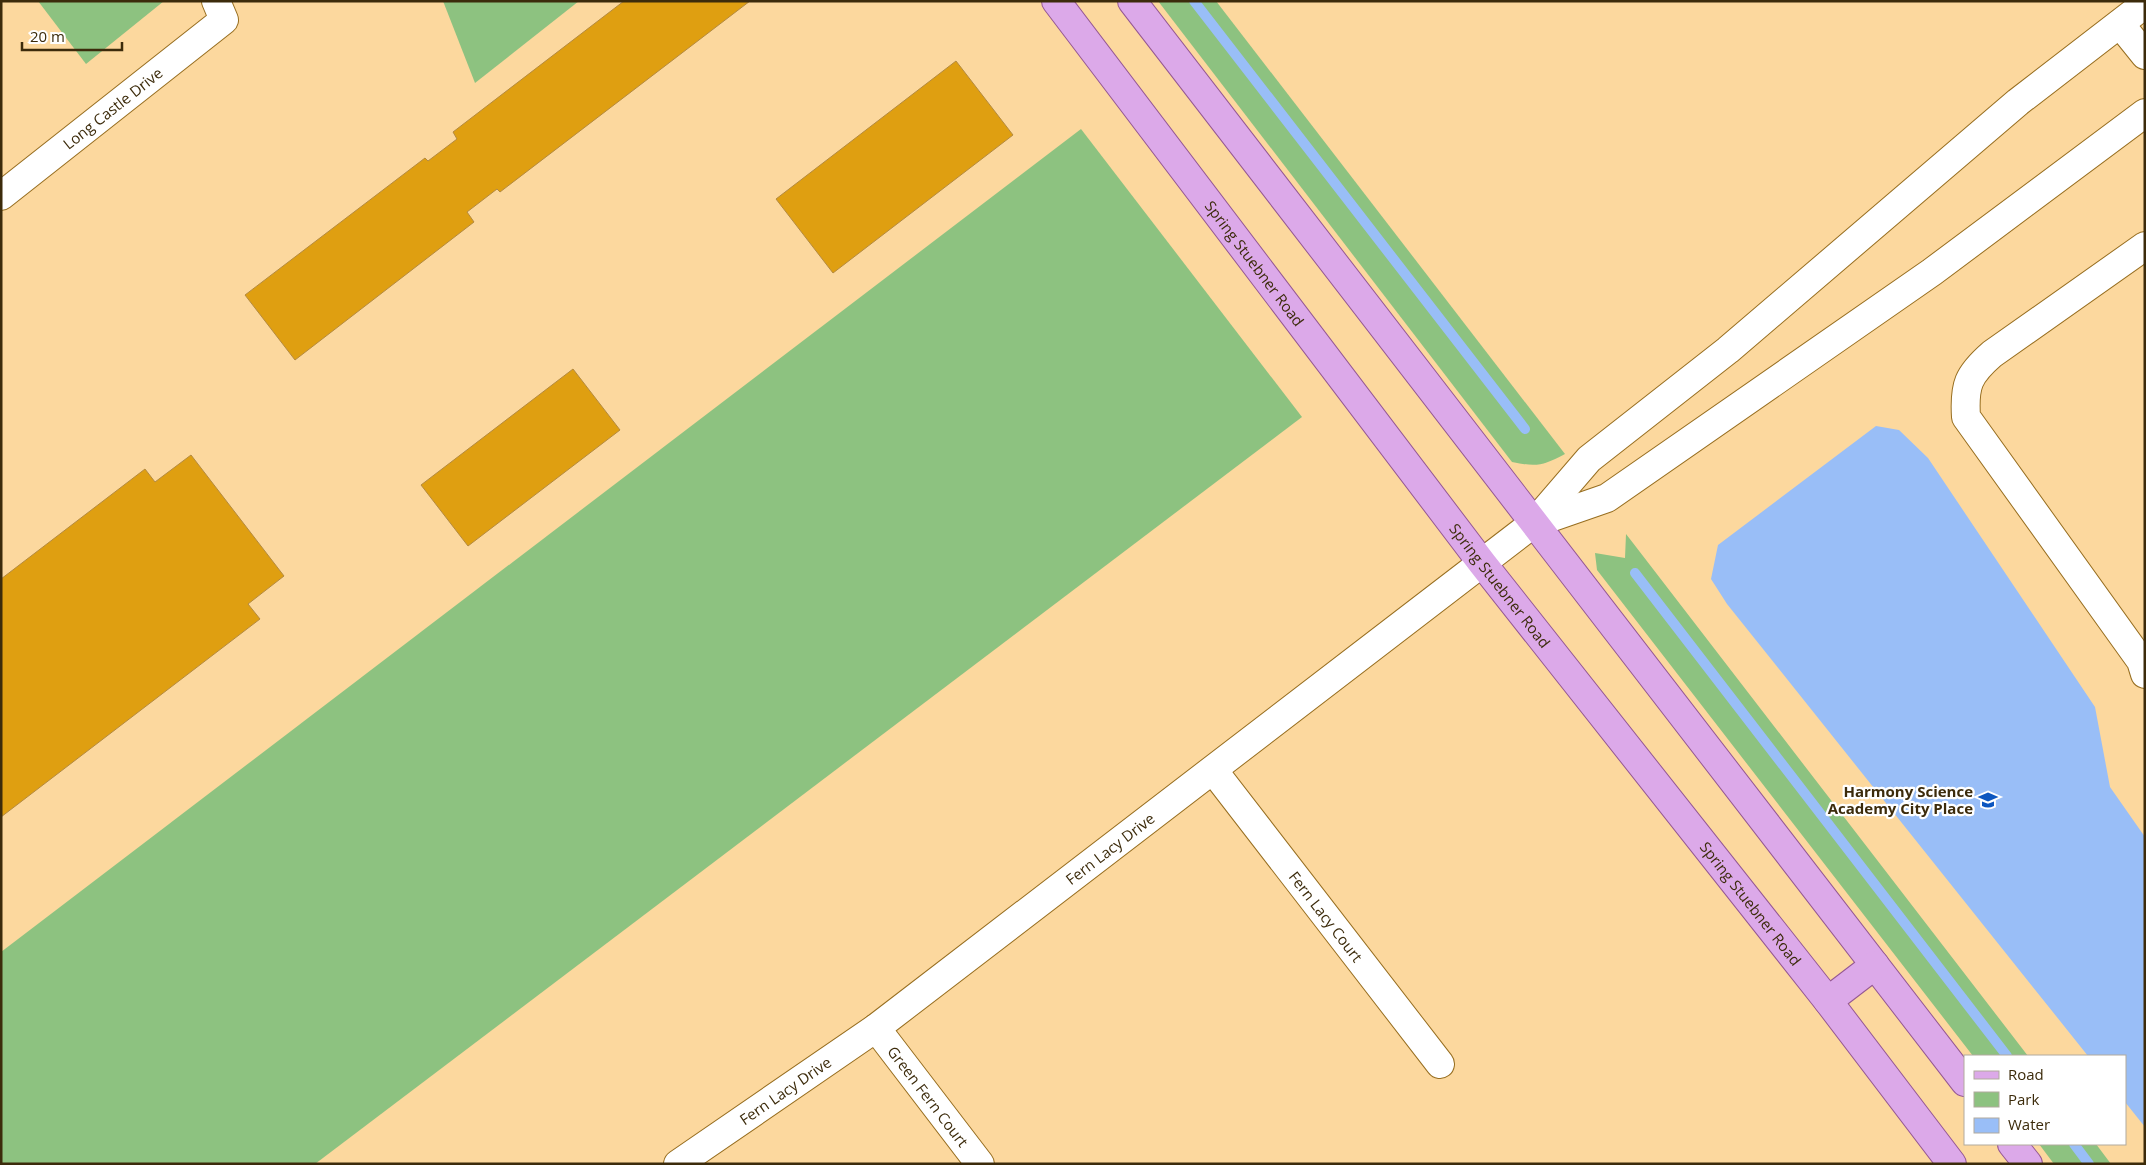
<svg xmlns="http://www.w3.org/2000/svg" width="2146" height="1165" viewBox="0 0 2146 1165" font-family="'Open Sans',sans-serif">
  <rect width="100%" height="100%" fill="#fcd89e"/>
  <g fill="#8dc280">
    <path d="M38 1H164L86 64Z"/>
    <path d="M443 1H579L475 83Z"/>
    <path d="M1158 1H1216L1565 454C1542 466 1537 467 1512 462Z"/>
    <path d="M1081 129 1302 417 315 1164H1V952Z"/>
    <path d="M1626 534 1633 543 2028 1056H1973L1597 570 1595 553 1625 558Z"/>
    <path d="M2039 1144H2096L2111 1164H2054Z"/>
  </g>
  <path fill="#99bef7" d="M1876 426 1899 430 1928 458 2095 707 2110 787 2145 837V1127L2125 1102V1056H2088L1727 604 1711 579 1718 545Z"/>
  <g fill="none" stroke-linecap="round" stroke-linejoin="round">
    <g stroke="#99bef7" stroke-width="10">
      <path d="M1194 1 1525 429"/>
      <path d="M1635 573 2007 1056"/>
      <path d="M2074 1144 2089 1164"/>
    </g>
  </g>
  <g fill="#df9f11" stroke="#b48a40">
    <path d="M624 1H750L500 192 497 189 467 212 474 222 295 360 245 295 425 158 428 161 457 139 453 132Z"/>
    <path d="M956 61 1013 135 833 273 776 199Z"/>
    <path d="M573 369 620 430 468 546 421 485Z"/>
    <path d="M191 455 284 576 248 604 260 619 1 817V579L145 469 155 482Z"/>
  </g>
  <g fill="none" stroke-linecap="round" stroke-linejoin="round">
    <g stroke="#976e20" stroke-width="30">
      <g id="minor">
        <path d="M2120 24 2145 55"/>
        <path id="s1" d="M1 196 224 20 216 1"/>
        <path d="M2145 246 1992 354C1968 375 1964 385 1966 417L2141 661 2145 674"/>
        <path d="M1535 523 1607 498 1932 272 2145 113"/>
        <path id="s2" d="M1213 770 1440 1064"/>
        <path id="s3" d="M876 1028 980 1164"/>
        <path id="s4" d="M678 1164 876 1028 1534 523 1589 459 1728 350 2018 102 2145 4"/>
      </g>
    </g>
    <g stroke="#955892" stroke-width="30">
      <g id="major">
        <path id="s5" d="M1056 1 1482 563 1828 1001 1952 1164"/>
        <path d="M1132 1 1965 1082"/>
        <path d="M1828 1001 1875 965"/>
        <path d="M2012 1144 2028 1164"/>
      </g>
    </g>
    <use href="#minor" stroke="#fff" stroke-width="28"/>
    <use href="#major" stroke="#dca9e9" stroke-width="28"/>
  </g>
  <defs>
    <g id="school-bare" transform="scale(1.5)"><path d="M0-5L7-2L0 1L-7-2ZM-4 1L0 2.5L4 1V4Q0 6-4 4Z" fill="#0c56c0" stroke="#fff" stroke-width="2.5" paint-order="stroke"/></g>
  </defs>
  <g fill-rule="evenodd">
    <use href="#school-bare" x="1988" y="800"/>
  </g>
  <g text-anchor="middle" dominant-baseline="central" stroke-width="4.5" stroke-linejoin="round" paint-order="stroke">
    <g font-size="15" fill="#3c2b0b" stroke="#fff">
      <text stroke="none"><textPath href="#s1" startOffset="142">Long Castle Drive</textPath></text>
      <text stroke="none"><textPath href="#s5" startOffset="329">Spring Stuebner Road</textPath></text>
      <text stroke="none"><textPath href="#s5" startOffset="734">Spring Stuebner Road</textPath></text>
      <text stroke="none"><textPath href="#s4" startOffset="535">Fern Lacy Drive</textPath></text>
      <text stroke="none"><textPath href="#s5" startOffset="1139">Spring Stuebner Road</textPath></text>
      <text stroke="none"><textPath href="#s2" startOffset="185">Fern Lacy Court</textPath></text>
      <text stroke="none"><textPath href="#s4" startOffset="130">Fern Lacy Drive</textPath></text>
      <text stroke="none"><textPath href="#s3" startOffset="86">Green Fern Court</textPath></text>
    </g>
    <g font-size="15" font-weight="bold" fill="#3c2b0b" stroke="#fff" text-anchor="end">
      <text x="1973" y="791">Harmony Science<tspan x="1973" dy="17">Academy City Place</tspan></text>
    </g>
  </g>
  <rect width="2146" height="1165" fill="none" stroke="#3c2b0b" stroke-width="5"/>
  <rect x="1964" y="1055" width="162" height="90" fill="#ffffff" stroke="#b1aa9d"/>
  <rect x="1974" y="1071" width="25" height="8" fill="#dca9e9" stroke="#b1aa9d"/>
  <text x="2008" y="1080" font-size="15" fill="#3c2b0b">Road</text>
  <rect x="1974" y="1092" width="25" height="15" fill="#8dc280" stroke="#b1aa9d"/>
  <text x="2008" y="1105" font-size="15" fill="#3c2b0b">Park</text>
  <rect x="1974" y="1118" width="25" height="15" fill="#99bef7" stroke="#b1aa9d"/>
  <text x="2008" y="1130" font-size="15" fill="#3c2b0b">Water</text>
  <path d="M22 42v8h100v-8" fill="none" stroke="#3c2b0b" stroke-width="2.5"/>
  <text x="30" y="42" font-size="15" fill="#3c2b0b" stroke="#ffffff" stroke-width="4" paint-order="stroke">20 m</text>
</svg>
